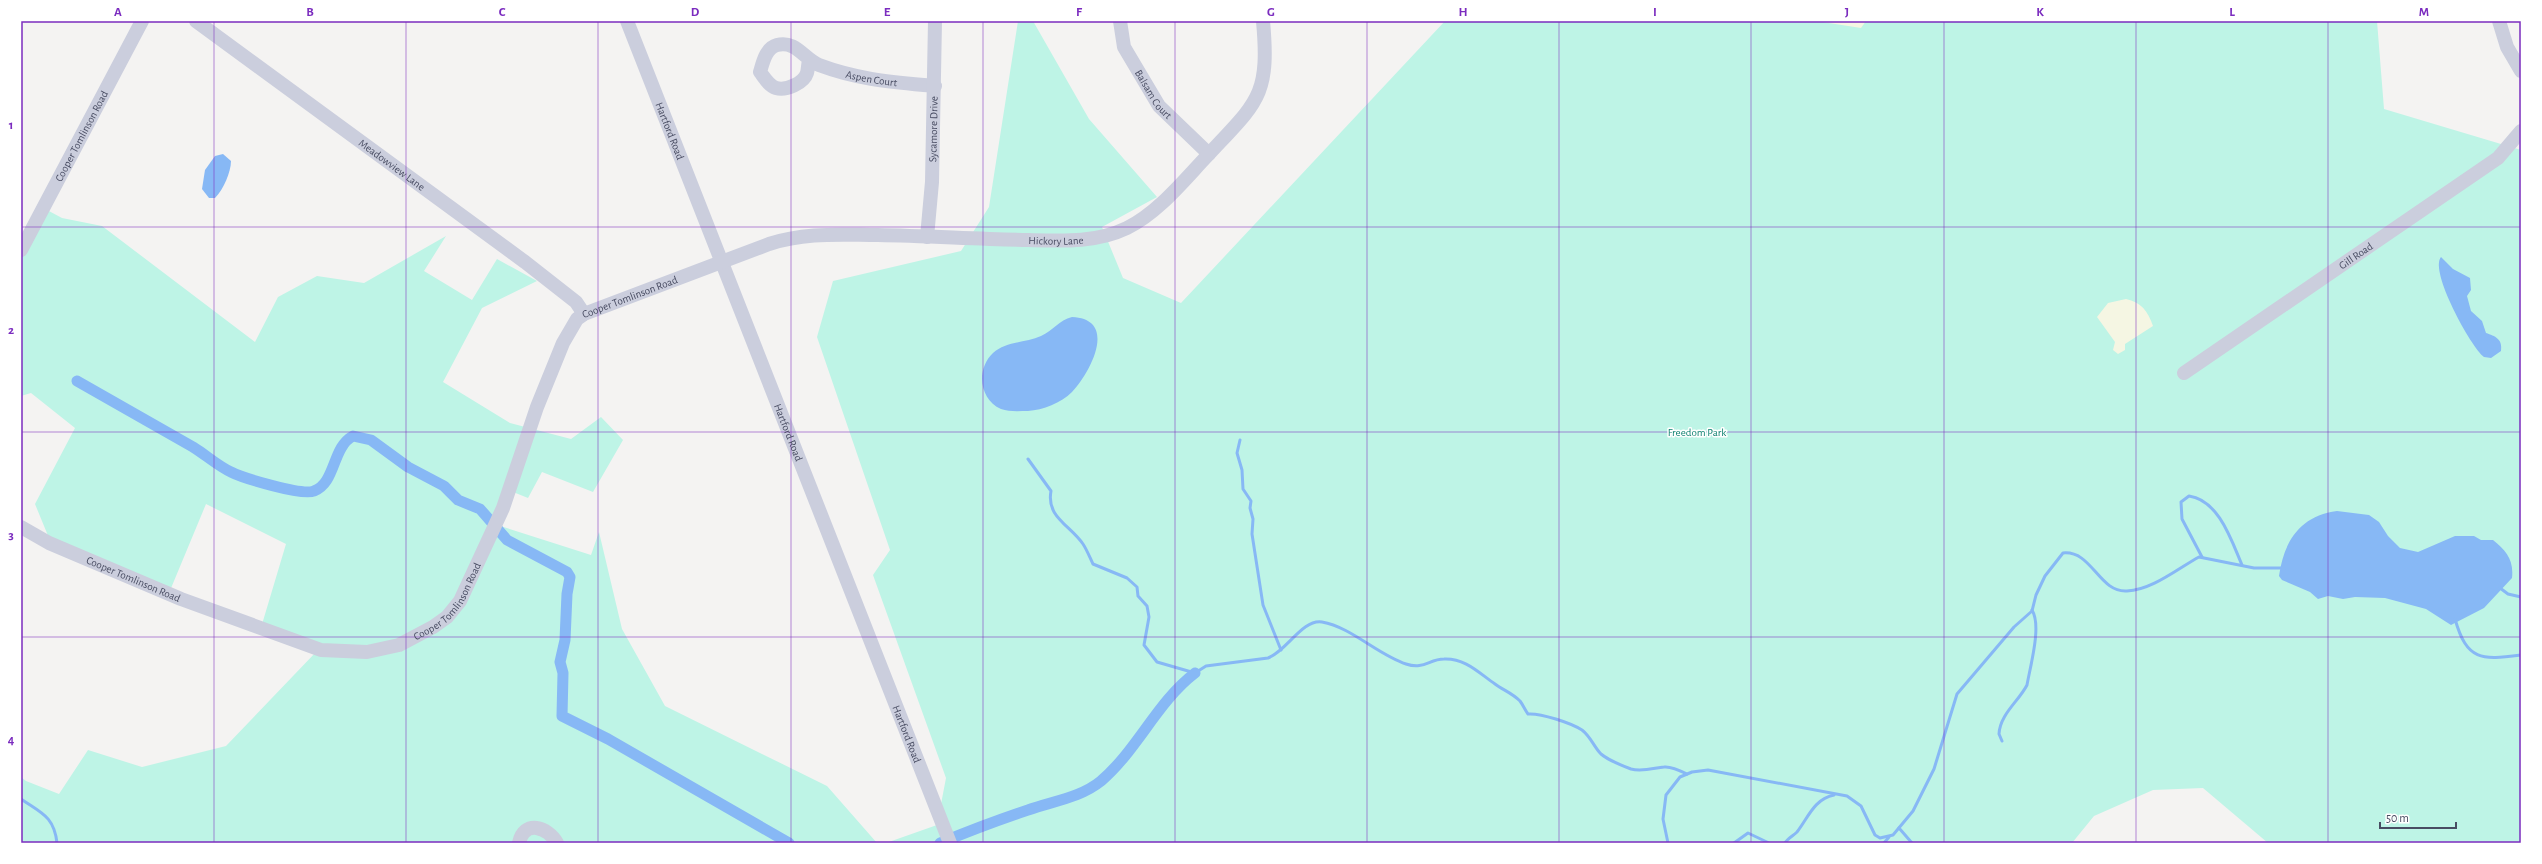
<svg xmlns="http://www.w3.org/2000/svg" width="2542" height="864" viewBox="0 0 2542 864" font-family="'Alegreya Sans',sans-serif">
  <rect width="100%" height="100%" fill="#f4f3f2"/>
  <g fill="#bef4e6">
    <path d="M1018 21H1033L1089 119 1157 197 1102 227 1123 278 1181 303 1445 21H2377L2384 109 2521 150V843H2268L2203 788 2153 790 2094 816 2072 843H886L937 825 946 778 873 575 890 550 817 337 833 281 961 251 989 207Z"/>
    <path d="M47 210 62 218 102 226 255 342 278 297 317 276 364 283 446 236 424 271 472 300 497 259 537 281 482 308 443 382 510 423 571 439 601 417 623 440 593 492 542 472 528 498 508 490 494 524 591 555 599 532 622 629 665 706 827 786 877 843H21V777L26 781 59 794 88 750 142 767 226 746 316 652 260 631 286 544 206 504 169 593 51 543 35 504 75 428 31 393 21 396V250Z"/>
  </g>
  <g fill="#f5f6e3">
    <path d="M1816 21H1866L1861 28Z"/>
    <path d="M2126 299C2141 302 2148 311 2153 326L2125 344V350L2118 354 2113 350 2115 342 2097 317 2108 303Z"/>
  </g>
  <g fill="#87b8f5">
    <path d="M223 154 231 161C231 172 223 190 215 198H209L202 189 205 170 215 156Z"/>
    <path d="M2441 257 2453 269 2470 278 2471 290 2467 296 2471 311 2482 321 2486 333C2495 336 2503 339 2501 351L2491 358 2484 357C2471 347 2429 271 2441 257Z"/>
    <path d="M1072 317C1119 319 1090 373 1072 392 1061 403 1043 410 1028 411 1019 411 1009 412 1001 409 979 399 976 369 993 353 1006 341 1026 343 1041 336 1053 331 1059 320 1072 317Z"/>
    <path d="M2337 511 2369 515 2379 522 2388 536 2400 548 2418 552 2455 536H2474L2481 540H2493C2506 551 2514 559 2512 578L2484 608 2451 625 2426 609 2385 598 2355 597 2343 599 2328 596 2318 599 2310 592 2282 580 2279 576C2284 541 2300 516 2337 511Z"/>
  </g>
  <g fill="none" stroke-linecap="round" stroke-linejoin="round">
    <g stroke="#87b8f5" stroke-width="3">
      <path d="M1240 440 1237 453 1242 470 1243 489 1251 501 1250 508 1253 519 1252 534 1263 605 1281 650"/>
      <path d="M1028 459 1051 491C1046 517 1070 525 1083 544 1087 550 1090 558 1093 564L1127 578 1137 587 1138 596 1147 606 1149 617 1144 645 1157 662 1195 673 1206 666 1268 658C1287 651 1302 619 1322 622 1351 627 1378 655 1406 664 1424 670 1429 659 1444 659 1465 658 1479 673 1495 684 1503 690 1512 693 1520 701 1523 705 1525 710 1528 714 1541 713 1571 723 1582 730 1591 737 1594 747 1601 754 1608 760 1623 766 1631 769 1642 772 1654 768 1664 767 1671 766 1681 771 1687 774"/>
      <path d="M2202 557 2182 519 2181 502 2189 496C2219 500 2232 542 2242 565"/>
      <path d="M2500 588 2508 594 2521 597"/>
      <path d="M2455 619C2467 661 2481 660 2521 655"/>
      <path d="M2002 741 1999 734C2000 714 2019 701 2027 685 2030 667 2042 626 2032 610"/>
      <path d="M21 799C41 813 54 816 57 843"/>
      <path d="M1899 828 1912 843"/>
      <path d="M1668 843 1663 819 1666 795 1680 777 1692 772 1708 770 1847 796 1861 806 1875 835 1880 838 1893 835 1913 811 1934 769 1957 694 2014 627 2032 611 2036 595 2045 576 2063 553C2092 550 2099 593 2127 591 2152 590 2177 569 2199 557L2254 568H2284"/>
      <path d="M1734 843 1748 833 1769 843"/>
      <path d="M1785 843C1788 838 1793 836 1797 832 1808 818 1814 799 1834 795"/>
      <path d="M1884 843 1889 837"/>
    </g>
    <g stroke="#87b8f5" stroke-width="11">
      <path d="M77 381C116 403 155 425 193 447 206 455 218 466 231 472 243 478 302 496 314 491 336 483 332 447 353 436L371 440 408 467 444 486 458 500 480 509 507 540 567 572 570 577 567 594 565 640 560 662 563 673 562 716 608 739 789 843"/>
      <path d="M940 843C969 831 998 820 1028 810 1053 801 1080 798 1101 781 1138 749 1157 702 1195 673"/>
    </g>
    <g stroke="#cbcedd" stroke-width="14">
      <path id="s1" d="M196 21 525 262 576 302 584 314"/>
      <path id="s2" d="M627 21 950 843"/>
      <path id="s3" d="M1120 21 1124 47 1159 106 1209 154"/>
      <path d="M2499 21 2507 47 2521 71"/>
      <path id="s4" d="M809 60C808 64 808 70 807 73 804 83 786 91 776 88 769 86 764 77 760 72 763 62 766 48 777 45 796 40 804 59 819 65 859 80 893 82 935 86"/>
      <path id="s5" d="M927 237 932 182 935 21"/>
      <path id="s6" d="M21 250 142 21"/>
      <path id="s7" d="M2184 373 2498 158 2521 131"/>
      <path id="s8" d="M21 527 49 543 181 599 321 650 367 652 399 645 433 627 447 617 460 601 503 508 537 407 563 343 577 319 584 314 769 244C806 232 840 235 878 235 928 236 978 239 1028 240 1062 241 1096 243 1127 228 1159 212 1184 180 1208 155 1257 102 1270 97 1263 21"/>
      <path d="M519 843C524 819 548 827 557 843"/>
    </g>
  </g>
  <path fill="none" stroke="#7b2cbf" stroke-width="1" stroke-opacity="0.55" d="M214 21V843M406 21V843M598 21V843M791 21V843M983 21V843M1175 21V843M1367 21V843M1559 21V843M1751 21V843M1944 21V843M2136 21V843M2328 21V843M21 227H2521M21 432H2521M21 637H2521"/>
  <g text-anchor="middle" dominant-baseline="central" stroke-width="3" stroke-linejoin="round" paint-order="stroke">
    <g font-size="11" fill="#484c62" stroke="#fff">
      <text stroke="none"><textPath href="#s4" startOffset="209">Aspen Court</textPath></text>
      <text stroke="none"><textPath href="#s3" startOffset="82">Balsam Court</textPath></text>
      <text stroke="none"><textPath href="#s5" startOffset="108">Sycamore Drive</textPath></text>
      <text stroke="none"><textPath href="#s2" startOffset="118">Hartford Road</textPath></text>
      <text stroke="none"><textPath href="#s6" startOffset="129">Cooper Tomlinson Road</textPath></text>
      <text stroke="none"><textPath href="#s1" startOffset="243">Meadowview Lane</textPath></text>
      <text stroke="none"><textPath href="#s8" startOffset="1280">Hickory Lane</textPath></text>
      <text stroke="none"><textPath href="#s7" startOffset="208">Gill Road</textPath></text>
      <text stroke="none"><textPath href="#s8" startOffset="843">Cooper Tomlinson Road</textPath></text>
      <text stroke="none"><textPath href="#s2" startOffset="442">Hartford Road</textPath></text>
      <text stroke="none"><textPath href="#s8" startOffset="124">Cooper Tomlinson Road</textPath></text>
      <text stroke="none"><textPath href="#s8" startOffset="471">Cooper Tomlinson Road</textPath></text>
      <text stroke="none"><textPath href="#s2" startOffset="766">Hartford Road</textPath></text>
    </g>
    <g font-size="11" fill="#0e8170" stroke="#fff">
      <text x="1697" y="432">Freedom Park</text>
    </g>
  </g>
  <rect width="2542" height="864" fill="none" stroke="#ffffff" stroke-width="44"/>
  <path d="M2380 822v6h76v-6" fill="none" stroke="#484c62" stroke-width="2"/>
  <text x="2386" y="822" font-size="12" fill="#484c62" stroke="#ffffff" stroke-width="3" paint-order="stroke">50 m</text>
  <rect x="22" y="22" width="2498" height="820" fill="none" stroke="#7b2cbf" stroke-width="1.5"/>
  <g font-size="13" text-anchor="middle" font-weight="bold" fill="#7b2cbf">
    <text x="118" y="16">A</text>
    <text x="310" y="16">B</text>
    <text x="502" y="16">C</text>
    <text x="695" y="16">D</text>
    <text x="887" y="16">E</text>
    <text x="1079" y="16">F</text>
    <text x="1271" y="16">G</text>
    <text x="1463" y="16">H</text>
    <text x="1655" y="16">I</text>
    <text x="1847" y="16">J</text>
    <text x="2040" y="16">K</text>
    <text x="2232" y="16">L</text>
    <text x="2424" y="16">M</text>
    <text x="11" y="129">1</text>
    <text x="11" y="334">2</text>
    <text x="11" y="539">3</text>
    <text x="11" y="744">4</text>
  </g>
</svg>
